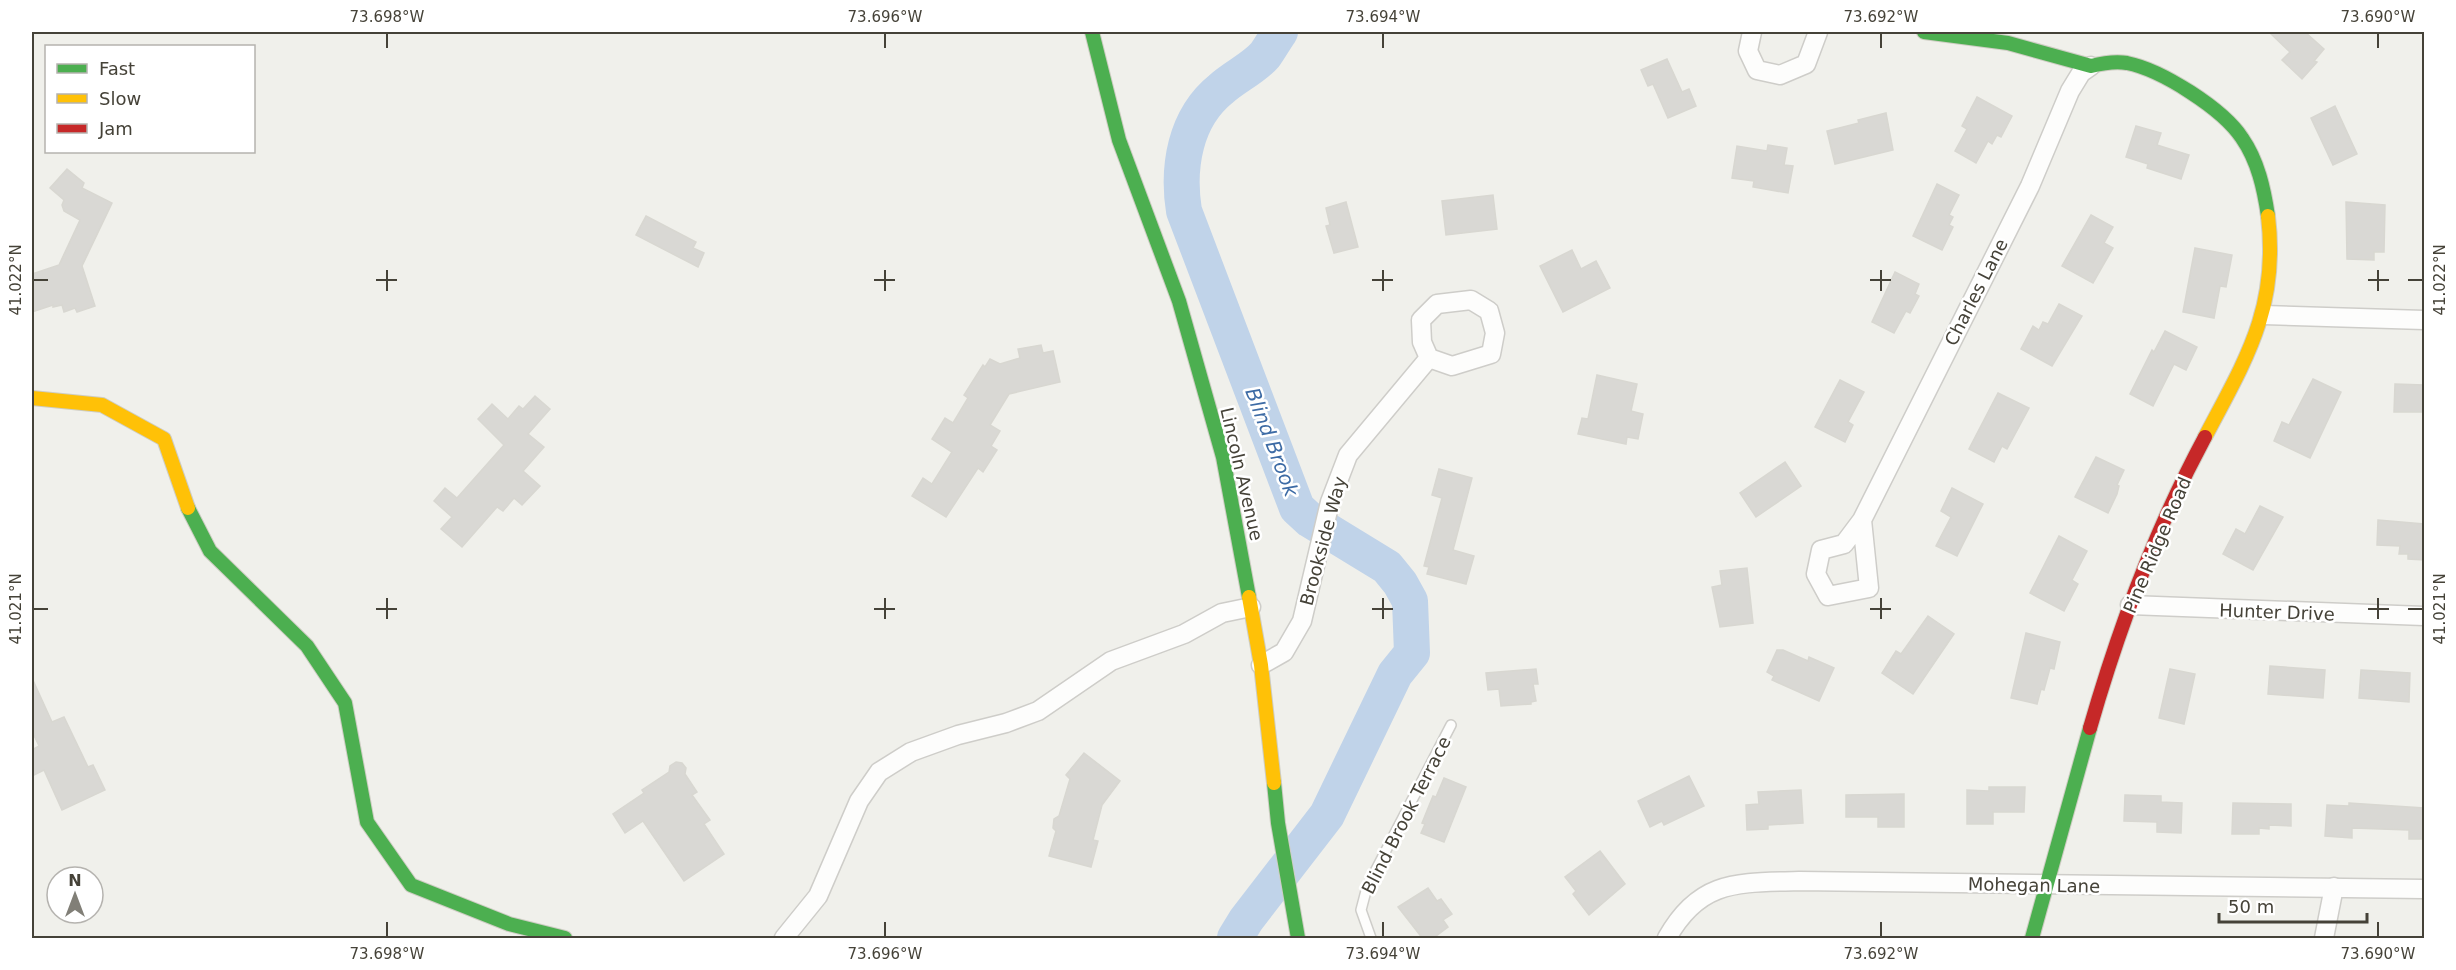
<svg xmlns="http://www.w3.org/2000/svg" width="2456" height="970" viewBox="0 0 2456 970" font-family="'DejaVu Sans',sans-serif">
  <rect width="100%" height="100%" fill="#f0f0eb"/>
  <g fill="none" stroke-linecap="round" stroke-linejoin="round">
    <path stroke="#c0d3e9" stroke-width="36" d="M1235 938 1246 920 1327 815 1395 674 1412 653 1410 601 1400 583 1387 567 1310 520 1297 508 1184 211C1177 167 1185 118 1221 89 1234 77 1254 68 1265 55 1270 48 1275 39 1280 32"/>
  </g>
  <g fill="#d9d8d4" stroke="#d8d7d1" stroke-width="1.5">
    <path d="M2269 32H2305L2324 49 2314 61 2317 62 2302 79 2282 60 2290 52Z"/>
    <path d="M1667 59 1682 92 1689 89 1696 106 1668 118 1653 84 1648 86 1641 70Z"/>
    <path d="M1977 97 2012 116 2001 137 1997 135 1992 144 1988 141 1976 163 1955 151 1967 129 1962 126Z"/>
    <path d="M2335 106 2357 154 2333 165 2311 118Z"/>
    <path d="M1886 113 1893 150 1835 164 1827 131 1859 123 1858 120Z"/>
    <path d="M2136 126 2161 133 2157 145 2189 155 2181 179 2147 168 2148 164 2126 157Z"/>
    <path d="M1768 145 1787 148 1784 165 1793 166 1788 193 1753 187 1754 181 1732 178 1737 146 1767 151Z"/>
    <path d="M67 169 84 183 82 188 112 203 82 266 95 306 77 312 75 308 64 312 62 305 53 307V305L32 312V274L59 265 80 220 64 211 62 205 64 200 50 188Z"/>
    <path d="M1937 184 1959 195 1949 215 1953 217 1949 225 1953 227 1942 250 1913 236Z"/>
    <path d="M1493 195 1497 229 1446 235 1442 201Z"/>
    <path d="M1346 202 1358 247 1334 253 1326 226 1330 225 1326 208Z"/>
    <path d="M2346 202 2385 205 2384 252H2374V260L2347 259Z"/>
    <path d="M2091 215 2113 227 2104 243 2113 248 2093 283 2062 266Z"/>
    <path d="M646 216 696 242 693 248 704 253 698 267 636 235Z"/>
    <path d="M2195 248 2232 255 2226 287 2220 286 2214 318 2183 312Z"/>
    <path d="M1572 250 1581 269 1596 261 1610 288 1563 312 1540 266Z"/>
    <path d="M1895 272 1919 284 1915 294 1919 296 1910 313 1906 311 1894 333 1872 322Z"/>
    <path d="M2059 304 2082 316 2052 366 2021 349 2033 326 2039 330 2043 322 2048 324Z"/>
    <path d="M2165 331 2197 347 2186 370 2174 364 2153 406 2130 394 2152 350 2154 352Z"/>
    <path d="M1041 345 1043 353 1053 351 1060 382 1009 394 990 425 1000 431 991 446 997 450 983 472 978 468 946 517 912 496 923 478 932 484 952 452 932 439 945 418 953 423 968 398 964 395 983 365 985 367 990 359 1000 364 1020 358 1018 349Z"/>
    <path d="M1597 375 1637 384 1631 411 1643 414 1638 439 1627 437 1626 444 1578 434 1582 418 1588 419Z"/>
    <path d="M2313 379 2341 392 2310 458 2274 441 2282 422 2289 425Z"/>
    <path d="M1840 380 1864 392 1848 422 1853 425 1845 442 1815 427Z"/>
    <path d="M2395 384 2424 385V412H2394Z"/>
    <path d="M1998 393 2029 408 2007 449 2002 446 1994 462 1969 449Z"/>
    <path d="M535 396 550 409 528 434 544 447 523 471 540 486 522 505 514 498 503 511 497 507 462 547 441 529 452 517 434 501 445 488 457 498 504 445 478 419 492 404 508 419 519 406 523 409Z"/>
    <path d="M2096 457 2124 470 2117 485 2119 486 2117 494 2108 513 2075 497Z"/>
    <path d="M1785 462 1801 486 1756 517 1740 493Z"/>
    <path d="M1439 469 1472 478 1453 550 1474 556 1466 584 1427 574 1429 567 1424 566 1442 498 1432 495Z"/>
    <path d="M1952 488 1983 504 1957 556 1936 546 1951 517 1941 511Z"/>
    <path d="M2260 506 2283 517 2253 570 2223 554 2236 529 2245 534Z"/>
    <path d="M2378 520 2424 524V560L2408 559V554H2399L2400 546 2377 545Z"/>
    <path d="M2059 536 2087 551 2072 580 2078 584 2064 611 2030 593Z"/>
    <path d="M1747 568 1753 623 1720 627 1712 587 1722 585 1720 571Z"/>
    <path d="M1928 616 1954 634 1913 694 1882 673 1896 651 1901 654Z"/>
    <path d="M2026 633 2060 642 2054 669 2050 668 2044 690 2041 689 2037 704 2011 698Z"/>
    <path d="M1777 650H1783L1808 661 1809 657 1834 668 1819 701 1772 680 1774 676 1767 672Z"/>
    <path d="M2270 666 2325 670 2323 698 2268 694Z"/>
    <path d="M1536 669 1538 684H1533L1536 701 1531 702V704L1501 706 1499 689 1488 690 1486 673Z"/>
    <path d="M2170 669 2195 674 2184 724 2159 718Z"/>
    <path d="M2361 670 2410 673 2409 702 2359 698Z"/>
    <path d="M32 678 52 722 64 717 88 767 93 765 105 790 62 810 44 770 32 776V750L39 746 32 731Z"/>
    <path d="M1084 753 1120 781 1102 805 1093 840 1098 841 1091 867 1049 856 1056 831 1053 828 1054 819 1059 816 1070 779 1066 775Z"/>
    <path d="M676 762 682 763 686 768 685 774 697 792 692 795 710 820 704 824 724 854 684 881 643 821 625 833 613 814 644 793 642 790 669 772 670 766Z"/>
    <path d="M1689 776 1704 806 1664 825 1662 821 1650 827 1638 801Z"/>
    <path d="M1444 778 1466 787 1444 842 1421 833 1425 824 1422 823 1433 796 1436 797Z"/>
    <path d="M1989 787H2025L2024 812H1993V824H1967V790L1989 791Z"/>
    <path d="M1801 790 1803 823 1768 825V829L1747 830 1746 805 1759 804 1758 792Z"/>
    <path d="M1904 794V827H1878V817H1846V795Z"/>
    <path d="M2125 795 2161 796V802L2182 803 2181 833 2157 832V822L2124 821Z"/>
    <path d="M2233 803 2291 804V826L2269 825V829L2259 828V834H2232Z"/>
    <path d="M2349 803 2424 808V839H2409V830L2352 828V838L2325 836 2327 805 2349 806Z"/>
    <path d="M1600 851 1625 884 1589 915 1573 894 1576 891 1565 877Z"/>
    <path d="M1428 888 1437 901 1441 899 1452 914 1443 920 1448 927 1432 939H1423L1398 907Z"/>
  </g>
  <g fill="none" stroke-linecap="round" stroke-linejoin="round">
    <g stroke="#cecdc9" stroke-width="12">
      <path id="lane" d="M1371 938 1361 910 1367 887 1451 725"/>
    </g>
    <g stroke="#cecdc9" stroke-width="21">
      <g id="street">
        <path d="M1752 32 1748 51 1757 70 1780 75 1806 64 1818 32"/>
        <path d="M2264 315 2424 320"/>
        <path d="M1862 520 1844 544 1821 550 1816 574 1828 596 1869 588 1862 520 2030 186 2070 91 2081 73 2091 66"/>
        <path d="M2130 605 2424 616"/>
        <path d="M1261 665 1284 652 1302 621 1330 502 1348 455 1429 358 1422 342 1421 320 1437 304 1471 300 1489 311 1495 333 1491 354 1452 366 1429 358"/>
        <path d="M784 938 818 896 859 801 879 772 911 752 958 735 1006 723 1038 711 1111 661 1184 634 1222 613 1251 607"/>
        <path d="M1667 938C1700 879 1738 883 1799 881L2424 889"/>
        <path d="M2324 938 2334 887"/>
      </g>
    </g>
    <g stroke="#cecdc3" stroke-width="16">
      <g id="fast">
        <path d="M1092 32 1119 140 1179 301 1223 457 1249 597"/>
        <path d="M1924 32 2008 43 2091 66C2103 63 2115 61 2127 63 2162 70 2223 109 2242 138 2258 161 2264 189 2268 216"/>
        <path d="M188 508 210 551 307 646 345 703 367 822 411 885 509 924 565 938"/>
        <path d="M1274 783 1278 823 1298 938"/>
        <path d="M2032 938 2090 728"/>
      </g>
    </g>
    <g stroke="#cecdc3" stroke-width="16">
      <g id="slow">
        <path d="M32 398 102 405 164 439 188 508"/>
        <path d="M2205 437C2246 359 2279 308 2268 216"/>
        <path d="M1249 597 1261 665 1274 783"/>
      </g>
    </g>
    <g stroke="#cecdc3" stroke-width="16">
      <path id="jam" d="M2090 728C2119 627 2155 530 2205 437"/>
    </g>
    <use href="#lane" stroke="#fdfdfc" stroke-width="9"/>
    <use href="#street" stroke="#fdfdfc" stroke-width="18"/>
    <use href="#fast" stroke="#4caf50" stroke-width="14"/>
    <use href="#slow" stroke="#ffc107" stroke-width="14"/>
    <use href="#jam" stroke="#c62828" stroke-width="14"/>
  </g>
  <path fill="none" stroke="#454238" stroke-width="2" d="M387 33V48M885 33V48M1383 33V48M1881 33V48M2378 33V48M387 270V291M885 270V291M1383 270V291M1881 270V291M2378 270V291M33 280H48M376 280H397M874 280H895M1372 280H1393M1870 280H1891M2368 280H2389M2408 280H2423M387 598V619M885 598V619M1383 598V619M1881 598V619M2378 598V619M33 609H48M376 609H397M874 609H895M1372 609H1393M1870 609H1891M2368 609H2389M2408 609H2423M387 922V937M885 922V937M1383 922V937M1881 922V937M2378 922V937"/>
  <g text-anchor="middle" dominant-baseline="central" stroke-width="5" stroke-linejoin="round" paint-order="stroke">
    <g font-size="18" fill="#454238" stroke="#fff">
      <text transform="translate(1976 292) rotate(-63)">Charles Lane</text>
      <text transform="translate(1242 474) rotate(77)">Lincoln Avenue</text>
      <text transform="translate(1323 541) rotate(-75)">Brookside Way</text>
      <text transform="translate(2157 545) rotate(-67)">Pine Ridge Road</text>
      <text transform="translate(2277 612) rotate(2)">Hunter Drive</text>
      <text transform="translate(1406 815) rotate(-63)">Blind Brook Terrace</text>
      <text transform="translate(2034 885) rotate(1)">Mohegan Lane</text>
    </g>
    <g font-size="20" font-style="italic" fill="#3d6ba5" stroke="#fff">
      <text transform="translate(1272 442) rotate(69)">Blind Brook</text>
    </g>
  </g>
  <rect width="2456" height="970" fill="none" stroke="#ffffff" stroke-width="66"/>
  <rect x="45" y="45" width="210" height="108" fill="#ffffff" stroke="#b5b3af" stroke-width="1.5"/>
  <rect x="57" y="64" width="30" height="9" fill="#4caf50" stroke="#b5b3af" stroke-width="1.5"/>
  <text x="99" y="75" font-size="18" fill="#454238">Fast</text>
  <rect x="57" y="94" width="30" height="9" fill="#ffc107" stroke="#b5b3af" stroke-width="1.5"/>
  <text x="99" y="105" font-size="18" fill="#454238">Slow</text>
  <rect x="57" y="124" width="30" height="9" fill="#c62828" stroke="#b5b3af" stroke-width="1.5"/>
  <text x="99" y="135" font-size="18" fill="#454238">Jam</text>
  <g transform="translate(75 895)"><circle r="28" fill="#ffffff" stroke="#b5b3af" stroke-width="1.5"/>
  <path d="M0-4.5L10 22L0 15L-10 22Z" fill="#817f77"/>
  <text y="-9" font-size="16" font-weight="bold" text-anchor="middle" fill="#454238">N</text>
  </g>
  <path d="M2219 913v9h148v-9" fill="none" stroke="#454238" stroke-width="3"/>
  <text x="2228" y="913" font-size="18" fill="#454238" stroke="#ffffff" stroke-width="4.5" paint-order="stroke">50 m</text>
  <rect x="33" y="33" width="2390" height="904" fill="none" stroke="#454238" stroke-width="2"/>
  <g font-size="15" text-anchor="middle" fill="#454238">
    <text x="387" y="22">73.698°W</text>
    <text x="885" y="22">73.696°W</text>
    <text x="1383" y="22">73.694°W</text>
    <text x="1881" y="22">73.692°W</text>
    <text x="2378" y="22">73.690°W</text>
    <text transform="translate(16 280) rotate(-90)" y="5">41.022°N</text>
    <text transform="translate(2440 280) rotate(-90)" y="5">41.022°N</text>
    <text transform="translate(16 609) rotate(-90)" y="5">41.021°N</text>
    <text transform="translate(2440 609) rotate(-90)" y="5">41.021°N</text>
    <text x="387" y="959">73.698°W</text>
    <text x="885" y="959">73.696°W</text>
    <text x="1383" y="959">73.694°W</text>
    <text x="1881" y="959">73.692°W</text>
    <text x="2378" y="959">73.690°W</text>
  </g>
</svg>
